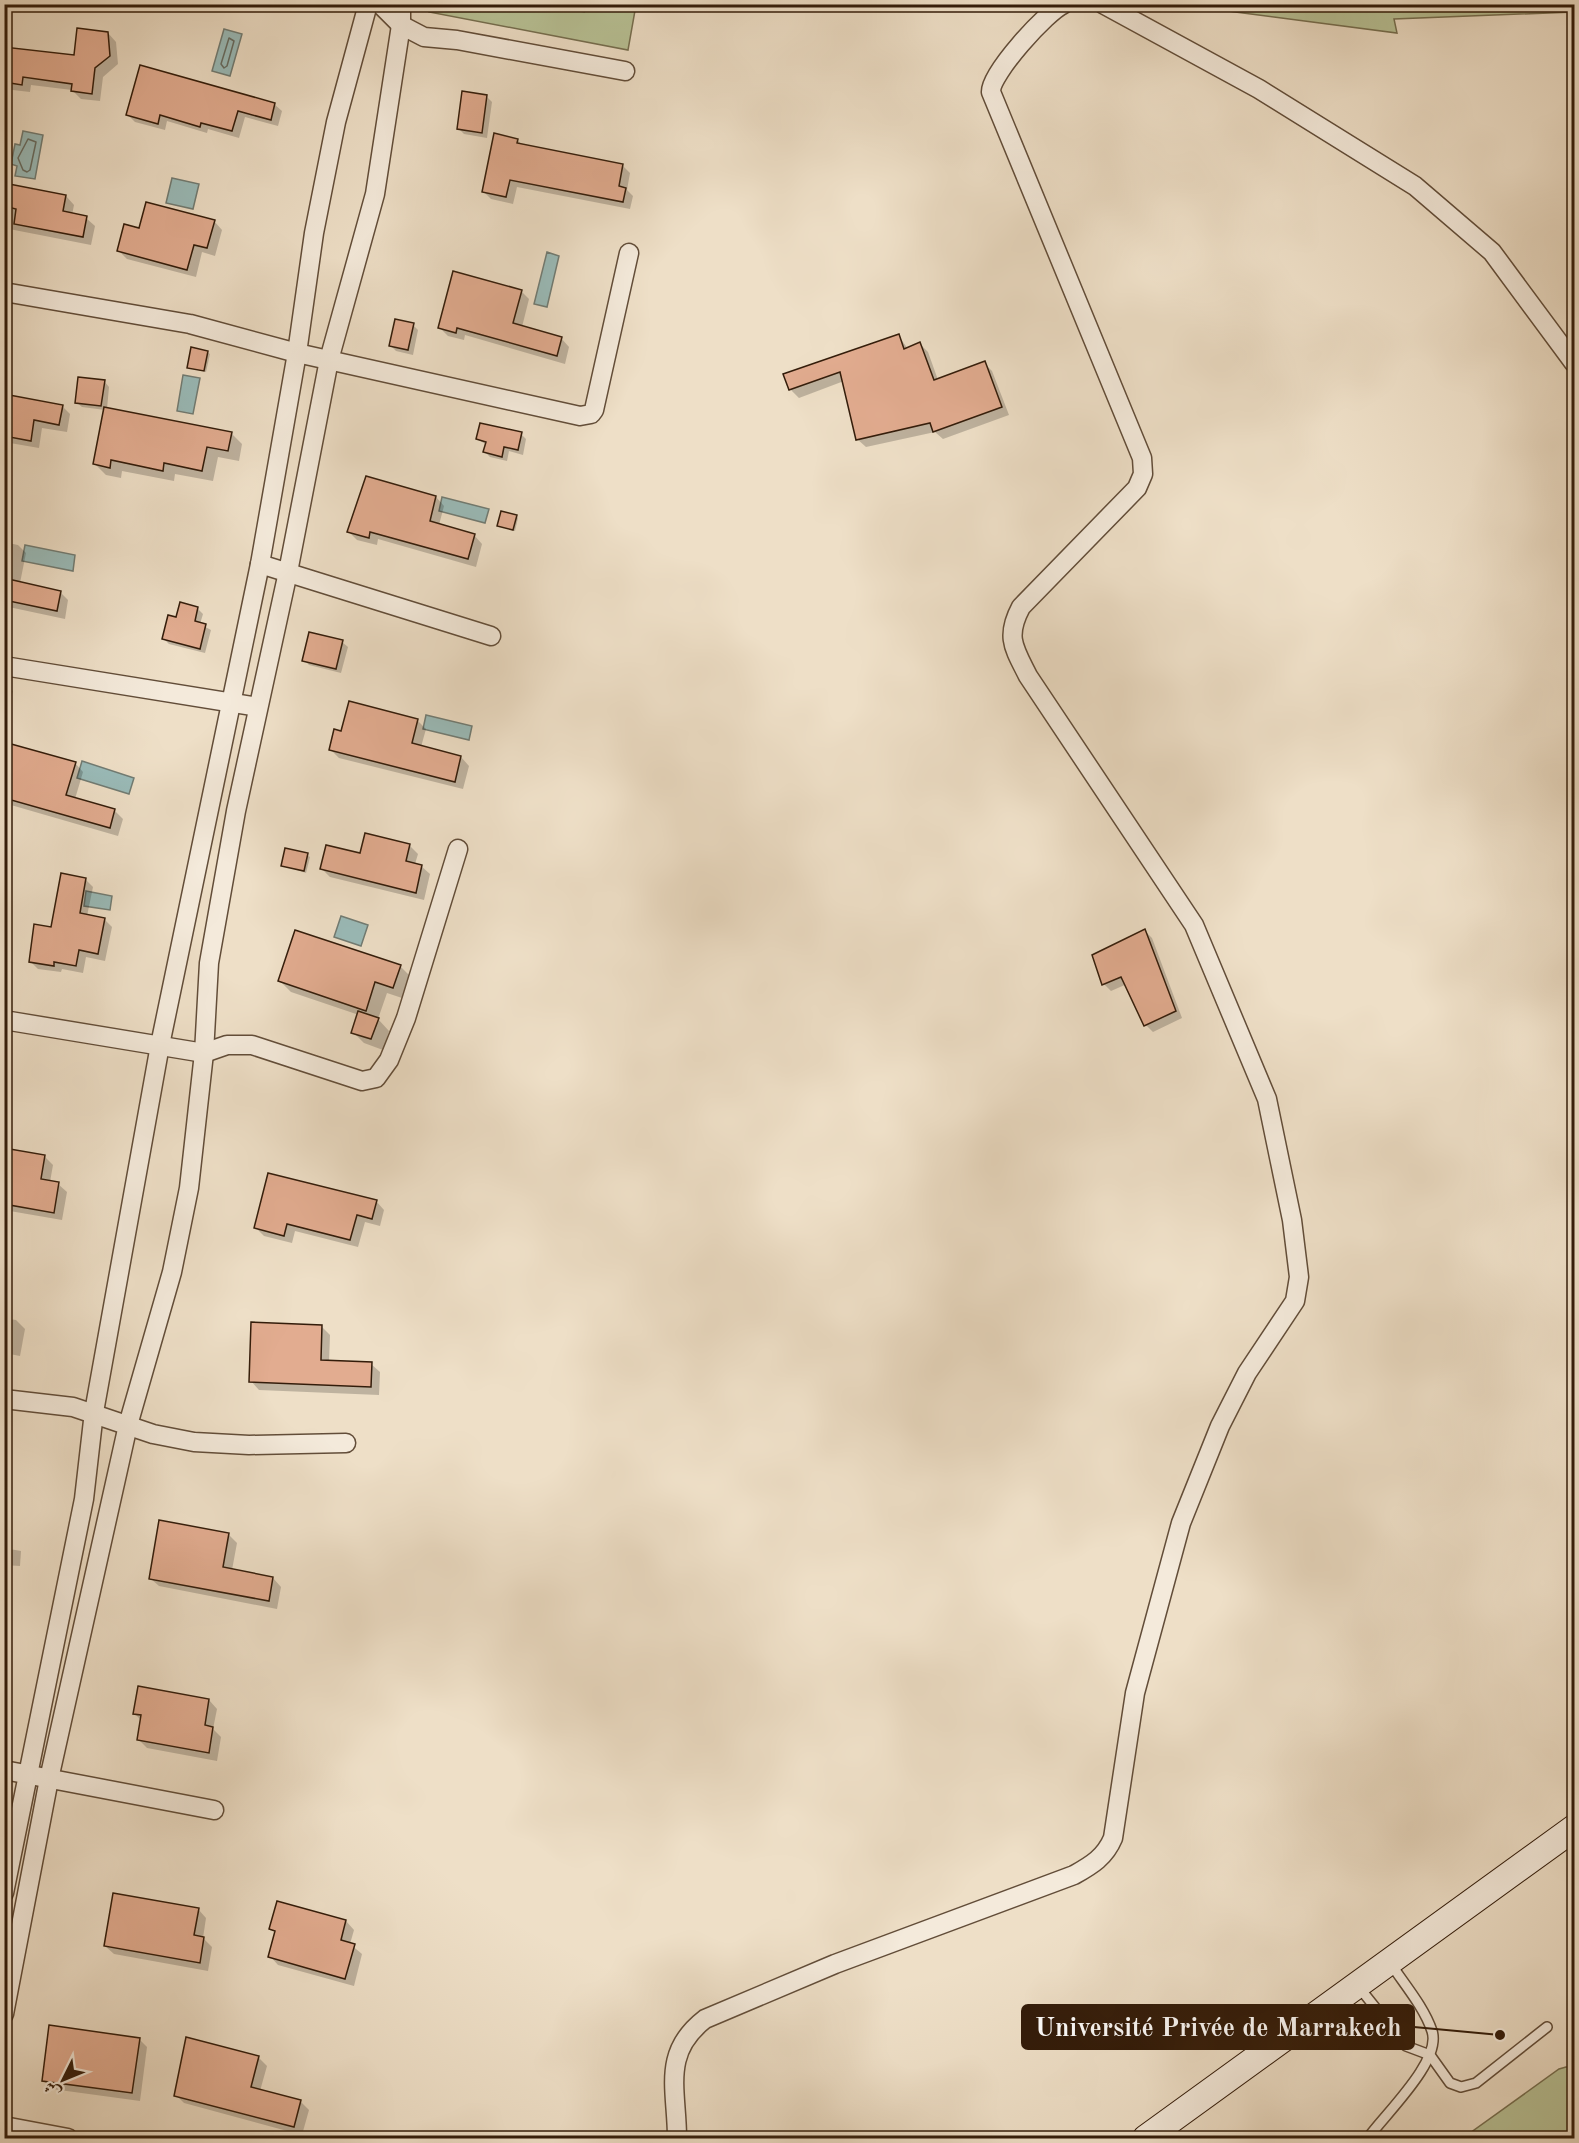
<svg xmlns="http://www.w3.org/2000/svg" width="1579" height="2143" viewBox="0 0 1579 2143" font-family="'Old Standard TT',Amiri,serif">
  <rect width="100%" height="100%" fill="#eedfc7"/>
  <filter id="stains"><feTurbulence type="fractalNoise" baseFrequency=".00333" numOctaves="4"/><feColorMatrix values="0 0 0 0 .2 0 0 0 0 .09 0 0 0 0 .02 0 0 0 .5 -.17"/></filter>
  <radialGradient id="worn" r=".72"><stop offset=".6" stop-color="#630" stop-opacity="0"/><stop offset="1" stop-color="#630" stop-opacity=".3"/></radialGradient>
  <g fill="#b8c296" stroke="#766f50" stroke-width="1.5">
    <path d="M1574 4V12L1394 19 1397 33 1181 5Z"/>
    <path d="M431 5 636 4V5L628 50 429 12Z"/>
    <path d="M1566 2067H1574V2138H1463L1559 2069Z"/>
  </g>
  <g fill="#9abcba" stroke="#717c74" stroke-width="1.5">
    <path d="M224 29 242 34 230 76 212 71Z"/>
    <path d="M23 131 43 135 35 179 15 176 17 166 11 164 15 144 20 145Z"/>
    <path d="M172 178 199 184 193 209 166 203Z"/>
    <path d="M547 252 559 256 547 307 534 304Z"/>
    <path d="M183 375 200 378 193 414 177 411Z"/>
    <path d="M442 497 489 509 485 523 439 511Z"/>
    <path d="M25 545 75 555 73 571 22 561Z"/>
    <path d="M426 715 472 726 469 740 423 729Z"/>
    <path d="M82 761 134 778 129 794 77 778Z"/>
    <path d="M86 891 112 896 110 910 84 906Z"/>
    <path d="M341 916 368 925 361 946 334 937Z"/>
  </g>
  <g fill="#0003">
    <path d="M550 4H587L585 13Z"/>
    <path d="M108 33 116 42 118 64 103 77 100 101 81 99 72 90 31 85 30 92 4 89V48L75 57Z"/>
    <path d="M486 96 492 102 487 138 464 134 459 129Z"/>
    <path d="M274 104 282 111 278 126 245 117 239 138 208 129 207 133 167 121 165 130 135 122 128 115Z"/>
    <path d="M517 140 524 146 623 166 630 173 627 190 633 196 630 209 517 187 513 204 491 199 484 192Z"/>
    <path d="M4 185 66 196 74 205 72 215 86 218 95 226 91 245 4 228Z"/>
    <path d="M214 221 222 230 215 256 202 252 196 277 127 259 119 251Z"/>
    <path d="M521 291 529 299 522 327 561 338 569 347 565 364 465 335 464 340 448 336 439 327Z"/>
    <path d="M413 325 418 330 413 355 396 351 391 346Z"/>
    <path d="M898 335 908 349 920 344 928 352 938 380 984 363 992 371 1009 415 943 439 935 432 866 447 857 439 844 381 799 398 790 389Z"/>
    <path d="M207 352 210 354 206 372 189 367Z"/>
    <path d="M104 381 109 387 107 409 231 433 242 444 239 461 218 457 213 481 175 474 174 481 122 471 121 478 106 475 95 464 105 410 82 407 76 402Z"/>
    <path d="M4 395 62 406 70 414 67 432 42 428 39 448 4 442Z"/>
    <path d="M521 434 526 439 523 455 509 451 507 461 490 457 485 452 487 445 477 439Z"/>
    <path d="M367 478 436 497 444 506 439 525 474 535 482 544 476 567 378 539 377 545 357 540 349 532Z"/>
    <path d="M516 516 518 518 515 531 499 526Z"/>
    <path d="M4 542 18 545 26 553 20 583 60 592 68 600 65 619 4 606Z"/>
    <path d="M197 608 203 614 200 624 211 630 205 653 169 644 164 639 177 619Z"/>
    <path d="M342 642 348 647 341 673 309 665 304 660Z"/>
    <path d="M4 685 13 691 4 721Z"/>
    <path d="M417 720 426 729 421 747 461 757 469 766 463 789 339 758 330 749 342 733Z"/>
    <path d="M4 756 75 763 83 772 75 799 114 810 123 819 118 836 4 803Z"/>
    <path d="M366 835 410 846 418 854 415 864 421 866 430 874 424 900 330 877 321 868 361 855Z"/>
    <path d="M307 855 310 857 306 873 282 865Z"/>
    <path d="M85 879 93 887 87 916 104 919 112 927 105 961 86 957 83 973 62 969 61 972 38 969 31 962Z"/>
    <path d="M1145 931 1152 938 1182 1018 1153 1032 1146 1025 1127 984 1111 991 1104 984 1094 955Z"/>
    <path d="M400 966 412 978 405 999 387 993 378 1019 389 1031 383 1050 364 1043 353 1032 359 1015 291 992 280 981Z"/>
    <path d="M4 1149 45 1157 53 1165 50 1182 58 1184 67 1192 62 1220 4 1210Z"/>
    <path d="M376 1201 384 1210 380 1226 365 1222 358 1247 295 1231 292 1243 264 1236 256 1228Z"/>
    <path d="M4 1318 16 1320 25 1329 20 1356 4 1353Z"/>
    <path d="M322 1327 330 1335 329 1362 371 1364 380 1372 379 1395 259 1390 251 1381Z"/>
    <path d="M161 1521 229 1535 237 1543 232 1570 273 1578 281 1587 277 1609 159 1586 150 1578Z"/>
    <path d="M4 1548 21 1551 20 1566 4 1565Z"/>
    <path d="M209 1700 217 1709 213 1729 221 1737 217 1761 147 1748 139 1740 142 1721 135 1714Z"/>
    <path d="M198 1909 206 1918 203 1938 212 1947 208 1971 114 1954 105 1946Z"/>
    <path d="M346 1921 354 1930 350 1944 362 1954 354 1986 278 1965 270 1956 276 1933 271 1928Z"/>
    <path d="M139 2039 147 2047 140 2101 52 2089 43 2080Z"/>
    <path d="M259 2058 267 2066 260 2091 301 2102 309 2110 302 2135 184 2103 176 2095Z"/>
  </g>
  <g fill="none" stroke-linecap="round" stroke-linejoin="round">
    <g stroke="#666c62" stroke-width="1.5">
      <path d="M229 38 234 41 227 66 224 68 221 64Z"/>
      <path d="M28 139 36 142 30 170 27 172 23 170 18 158Z"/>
    </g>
  </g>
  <g fill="#e2ac90" stroke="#331c0a" stroke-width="1.5">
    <path d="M77 28 108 32 110 56 95 68 92 94 71 91 72 84 23 77 22 85 4 82V47L74 55Z"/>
    <path d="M140 65 275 103 271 120 238 111 232 131 201 123 200 127 160 115 158 124 126 115Z"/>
    <path d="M462 91 487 95 482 133 457 129Z"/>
    <path d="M494 133 518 139 517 143 623 164 619 186 626 188 623 202 510 180 506 197 482 192Z"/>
    <path d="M4 183 66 195 63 211 87 216 83 237 14 224 16 209 4 206Z"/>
    <path d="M146 202 215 220 207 248 194 245 187 270 117 251 124 224 139 228Z"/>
    <path d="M453 271 522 290 513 323 562 337 557 356 457 328 456 333 438 328Z"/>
    <path d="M395 319 414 323 408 350 389 346Z"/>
    <path d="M899 334 904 349 920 342 934 380 985 361 1002 407 933 432 930 423 856 440 840 372 789 390 783 374Z"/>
    <path d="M191 347 208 351 204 371 187 368Z"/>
    <path d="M78 377 105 380 101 406 75 403Z"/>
    <path d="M4 394 63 405 59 425 34 420 31 441 4 436Z"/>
    <path d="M104 407 232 432 228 451 207 447 202 471 164 463 163 471 111 460 110 468 93 464Z"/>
    <path d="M480 423 522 432 518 450 504 447 502 457 483 452 486 442 476 439Z"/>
    <path d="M366 476 436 496 430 521 475 534 468 559 370 532 369 538 347 532Z"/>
    <path d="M501 511 517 515 513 530 497 526Z"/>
    <path d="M4 578 61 591 57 611 4 600Z"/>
    <path d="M180 602 198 607 195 621 206 624 200 649 162 639 168 615 176 617Z"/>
    <path d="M309 632 343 640 336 669 302 661Z"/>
    <path d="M349 701 418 719 412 743 461 756 455 782 329 750 334 729 341 731Z"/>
    <path d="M4 742 76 762 66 795 115 809 110 828 4 798Z"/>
    <path d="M365 833 410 844 406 861 422 865 416 893 320 869 326 845 360 853Z"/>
    <path d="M285 848 308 853 304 871 281 866Z"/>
    <path d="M61 873 86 878 80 913 105 918 98 954 79 950 76 966 54 962V966L29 962 34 924 51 927Z"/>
    <path d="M1145 929 1176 1011 1144 1026 1121 977 1102 985 1092 955Z"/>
    <path d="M295 930 401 965 393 988 375 982 366 1011 278 981Z"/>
    <path d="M358 1011 379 1018 371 1039 351 1033Z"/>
    <path d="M4 1148 45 1155 41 1179 59 1182 54 1213 4 1204Z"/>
    <path d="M268 1173 377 1200 372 1219 357 1215 350 1240 287 1224 284 1236 254 1228Z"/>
    <path d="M251 1322 322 1325 321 1360 372 1362 371 1387 249 1382Z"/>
    <path d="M159 1520 229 1533 223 1567 273 1577 269 1601 149 1579Z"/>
    <path d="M138 1686 209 1699 205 1725 213 1727 209 1753 137 1740 141 1715 133 1714Z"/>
    <path d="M113 1893 199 1908 194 1935 204 1937 200 1963 104 1946Z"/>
    <path d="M277 1901 346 1920 341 1940 355 1944 345 1979 268 1957 275 1931 269 1929Z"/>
    <path d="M49 2025 140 2038 132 2093 42 2081Z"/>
    <path d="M186 2037 259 2056 251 2087 301 2100 294 2127 174 2096Z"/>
  </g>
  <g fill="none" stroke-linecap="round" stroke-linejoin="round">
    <g stroke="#624d39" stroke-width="12">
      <g id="lane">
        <path d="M1358 1986 1406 2046 1430 2055 1450 2083 1461 2087 1476 2083 1547 2027"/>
        <path d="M1368 2138C1385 2114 1442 2061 1432 2031 1424 2007 1404 1984 1391 1964"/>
      </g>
    </g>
    <g stroke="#624d39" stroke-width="21">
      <g id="street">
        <path d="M380 4 401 25 424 37 457 40 625 71"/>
        <path d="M1103 4 1259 89 1415 186 1492 252 1574 363"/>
        <path d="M4 292 190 324 297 353 580 416 591 414 594 410 629 253"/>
        <path d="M260 564 491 636"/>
        <path d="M4 666 258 707"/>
        <path d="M4 1020 204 1053 227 1045H252L362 1081 376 1078 389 1060 406 1018 458 849"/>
        <path d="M4 1399 73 1407 153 1434 194 1442 249 1445 346 1443"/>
        <path d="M4 1770 214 1810"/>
        <path d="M4 1893 84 1499 94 1412 160 1045 260 564 297 353 314 233 336 122 368 4"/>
        <path d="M4 2014 49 1779 128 1425 172 1272 189 1188 204 1053 209 963 236 811 288 572 329 360 375 194 401 25V4"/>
        <path d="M4 2126 68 2138"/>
        <path d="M677 2138C677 2090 661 2053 705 2019L835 1964 1074 1875C1092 1865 1105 1857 1113 1838L1135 1693 1181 1523 1220 1426 1247 1373 1295 1301 1299 1277 1292 1220 1267 1099 1194 925 1028 676C1014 648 1005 637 1021 607L1137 488 1143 474 1142 458 991 92C990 74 1047 11 1064 4"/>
      </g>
    </g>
    <g stroke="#331c0a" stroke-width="28">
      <path id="secondary" d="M1146 2138 1574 1828"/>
    </g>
    <use href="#lane" stroke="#f4eadb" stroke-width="9"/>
    <use href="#street" stroke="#f4eadb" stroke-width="18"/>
    <use href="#secondary" stroke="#f4eadb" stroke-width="26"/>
  </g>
  <path fill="none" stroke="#331c0a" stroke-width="2" d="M1500 2035L1414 2027"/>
  <circle fill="#331c0a" stroke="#f4eadb" stroke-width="2" cx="1500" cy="2035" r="6"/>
  <rect fill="#331c0a" stroke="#331c0a" stroke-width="2" x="1022" y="2005" width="392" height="44" rx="6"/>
  <g font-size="26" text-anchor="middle" font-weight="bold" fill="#fff">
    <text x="1218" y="2036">Université Privée de Marrakech</text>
  </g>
  <rect width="1579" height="2143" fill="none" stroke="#eedfc7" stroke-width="24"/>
  <rect x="6" y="6" width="1567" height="2131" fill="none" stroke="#331c0a" stroke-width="3"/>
  <rect x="12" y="12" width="1555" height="2119" fill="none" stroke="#331c0a" stroke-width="1.5"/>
  <g transform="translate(63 2080) rotate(227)" stroke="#f4eadb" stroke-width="4.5" paint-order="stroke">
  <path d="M0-4.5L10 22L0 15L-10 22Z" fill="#331c0a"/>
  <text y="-9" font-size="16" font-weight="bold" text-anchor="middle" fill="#331c0a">ش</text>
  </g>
  <rect width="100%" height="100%" filter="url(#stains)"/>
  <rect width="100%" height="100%" fill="url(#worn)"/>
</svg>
